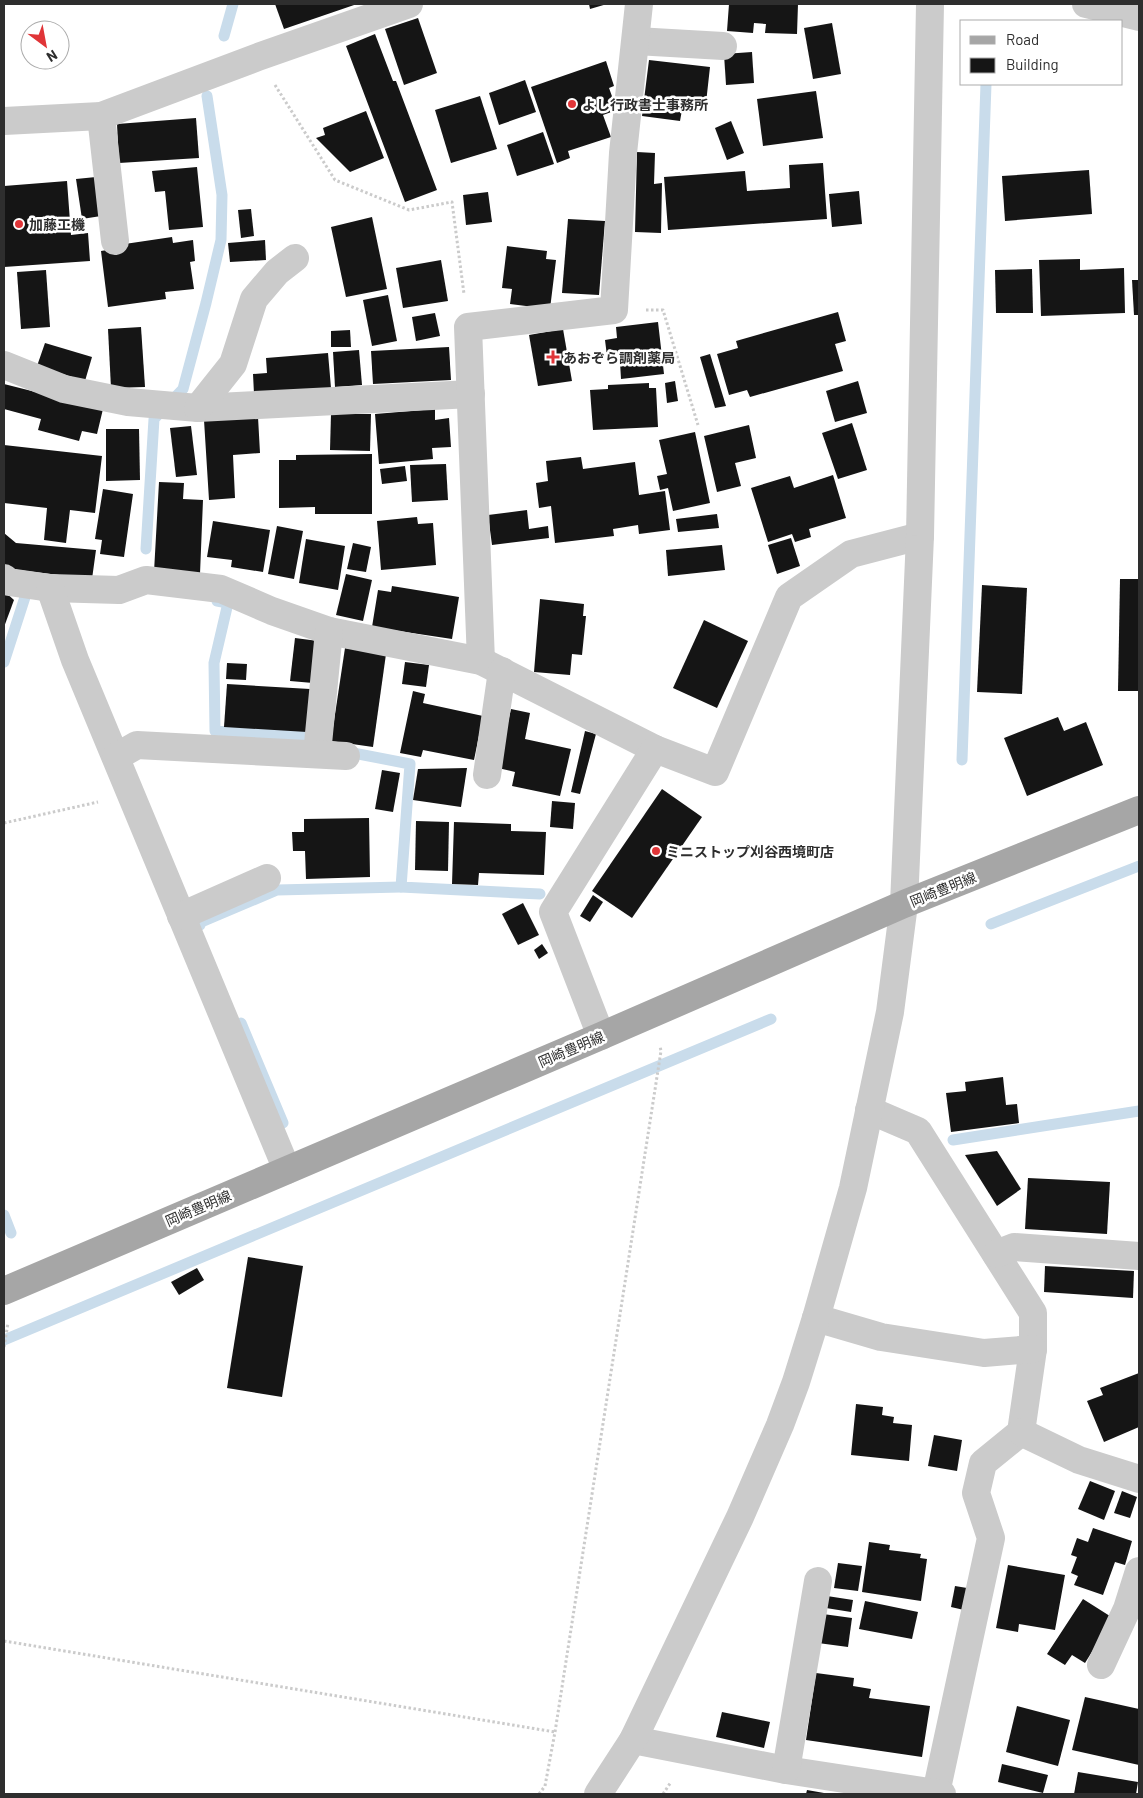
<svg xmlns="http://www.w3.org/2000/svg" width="1143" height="1798" viewBox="0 0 1143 1798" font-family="Barlow,'Noto Sans JP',sans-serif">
  <rect width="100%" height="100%" fill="#fff"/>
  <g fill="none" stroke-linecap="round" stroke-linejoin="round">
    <g stroke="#c9dceb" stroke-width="11">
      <path d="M224 36 233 4"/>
      <path d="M146 549 154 419 183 389 206 303 221 240 222 195 207 96"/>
      <path d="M217 601 228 603 214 663 215 731 306 736"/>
      <path d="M4 662 26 594"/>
      <path d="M348 752 410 764 401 887 540 894"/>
      <path d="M962 760 986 84"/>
      <path d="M991 924 1139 866"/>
      <path d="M200 925 199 923 277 890 401 887"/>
      <path d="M241 1023 283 1123"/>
      <path d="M953 1140 1139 1111"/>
      <path d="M4 1215 11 1233"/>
      <path d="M4 1340 771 1019"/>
    </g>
  </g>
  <g fill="#151515">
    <path d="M275 4H357L284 29Z"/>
    <path d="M589 4H607L590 9Z"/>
    <path d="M729 4H798L797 34 765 33 766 24 754 23 753 33 727 31Z"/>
    <path d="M418 18 437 73 404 85 385 29Z"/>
    <path d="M832 23 841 74 813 79 804 28Z"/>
    <path d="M375 34 393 81H396L437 190 405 202 346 46Z"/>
    <path d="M752 52 754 83 726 85 724 54Z"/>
    <path d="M649 60 710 67 705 112 682 110 680 121 642 116Z"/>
    <path d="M606 61 614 86 609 88 617 110 603 115 611 137 568 151 570 158 557 163 531 87Z"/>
    <path d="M525 80 536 112 499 125 489 93Z"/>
    <path d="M816 91 823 138 763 146 757 99Z"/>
    <path d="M480 96 497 149 451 163 435 110Z"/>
    <path d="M366 111 384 158 350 172 316 138 325 135 323 128Z"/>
    <path d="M196 118 199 158 119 163 117 124Z"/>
    <path d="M731 121 744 153 727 160 715 128Z"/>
    <path d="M543 132 554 164 517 176 507 145Z"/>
    <path d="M637 152 655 153 654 184 662 183 661 233 635 232Z"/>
    <path d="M823 163 827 219 668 230 664 177 745 171 747 191 790 188 789 165Z"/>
    <path d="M197 167 203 227 169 230 165 191 155 192 152 171Z"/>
    <path d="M1089 170 1092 214 1005 221 1002 176Z"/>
    <path d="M96 177 101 216 82 219 76 179Z"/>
    <path d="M67 181 71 235 88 233 90 261 4 267V186Z"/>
    <path d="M859 191 862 224 832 227 829 194Z"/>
    <path d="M488 192 492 222 466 225 463 195Z"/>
    <path d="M251 209 254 236 241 238 238 210Z"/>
    <path d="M372 217 387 289 346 297 331 227Z"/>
    <path d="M568 219 605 221 599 295 562 293Z"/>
    <path d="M172 237 173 243 193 240 195 261 190 262 194 289 165 292 166 299 108 307 101 251 119 248 118 245Z"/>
    <path d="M265 240 266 260 230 262 228 243Z"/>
    <path d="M507 246 547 251 546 259 556 260 550 309 510 304 512 289 502 288Z"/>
    <path d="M1080 259V270L1124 268 1125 313 1041 316 1039 260Z"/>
    <path d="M441 260 448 301 403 308 396 268Z"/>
    <path d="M1032 269 1033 313H996L995 270Z"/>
    <path d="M46 270 50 327 21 329 17 272Z"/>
    <path d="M1132 280H1139V315H1134Z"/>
    <path d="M388 295 397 341 372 346 363 300Z"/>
    <path d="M838 312 846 341 835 344 843 371 750 397 747 390 729 395 717 354 738 348 736 341Z"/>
    <path d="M435 313 440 336 416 341 412 317Z"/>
    <path d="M658 322 664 374 621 379 620 362 608 364 605 340 617 338 616 327Z"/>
    <path d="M141 327 145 387 111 388 108 329Z"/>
    <path d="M563 329 572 381 538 386 529 335Z"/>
    <path d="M350 330 351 347H331V331Z"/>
    <path d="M45 343 92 357 85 381 37 366Z"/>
    <path d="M449 347 451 380 373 384 371 351Z"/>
    <path d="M359 350 362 385 335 387 333 352Z"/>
    <path d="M328 353 331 388 254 394 253 374 267 373 266 358Z"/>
    <path d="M710 354 726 406 715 408 700 357Z"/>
    <path d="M675 381 678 401 667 403 665 383Z"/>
    <path d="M858 381 867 413 835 422 826 391Z"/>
    <path d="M649 383V388H656L658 427 593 430 590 390 608 389V385Z"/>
    <path d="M4 384 103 409 97 434 82 431 79 441 38 430 41 419 4 409Z"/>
    <path d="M435 409V420L449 418 451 447 432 448 433 459 379 464 375 414Z"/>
    <path d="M331 414H371L370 451 330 450Z"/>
    <path d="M258 417 260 453 233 455 235 498 209 500 204 420Z"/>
    <path d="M852 423 867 470 838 479 822 433Z"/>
    <path d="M749 425 756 458 735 463 741 486 717 492 704 436Z"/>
    <path d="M191 426 197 475 176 477 170 428Z"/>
    <path d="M106 429H139L140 480 106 481Z"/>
    <path d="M695 432 710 503 673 511 668 488 660 490 657 476 667 474 659 440Z"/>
    <path d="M4 445 102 456 95 513 70 510 66 543 44 540 47 508 4 503Z"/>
    <path d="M372 454V514H315V507L279 508V460H296V455Z"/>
    <path d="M581 457 583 469 635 462 639 495 665 491 670 530 639 534 638 525 613 529 614 536 555 543 551 506 539 508 536 483 548 481 546 461Z"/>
    <path d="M446 464 448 500 412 502 410 465Z"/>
    <path d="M405 466 407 481 382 484 380 469Z"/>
    <path d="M833 475 846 518 809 529 811 537 795 542 792 534 768 542 751 488 790 476 794 488Z"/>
    <path d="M159 482 184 483 183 499 203 500 200 574 154 572Z"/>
    <path d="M103 489 133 494 124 557 100 554 102 540 95 539Z"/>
    <path d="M527 510 529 529 548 526 549 538 492 545 488 515Z"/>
    <path d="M717 514 719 528 678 532 676 519Z"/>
    <path d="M417 517 418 524 433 523 436 565 381 570 377 521Z"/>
    <path d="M213 521 270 530 263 572 231 567 232 560 207 557Z"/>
    <path d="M277 526 303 531 294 579 268 574Z"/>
    <path d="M4 533 16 543 96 550 92 579 10 569 4 564Z"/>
    <path d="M791 538 800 566 777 574 768 545Z"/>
    <path d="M306 539 345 546 338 590 299 583Z"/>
    <path d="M353 543 371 547 366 572 347 569Z"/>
    <path d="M722 545 725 570 668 576 666 550Z"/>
    <path d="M346 574 372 580 363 621 336 615Z"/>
    <path d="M1120 579H1139V691H1118Z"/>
    <path d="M982 585 1027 588 1022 694 977 692Z"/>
    <path d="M392 586 459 597 452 639 372 627 378 590 391 592Z"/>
    <path d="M4 591 14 600 4 627Z"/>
    <path d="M540 599 584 604 583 616H586L582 655 572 654 570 675 534 672Z"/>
    <path d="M704 620 748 641 717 708 673 688Z"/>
    <path d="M295 638 318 641 313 683 290 681Z"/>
    <path d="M345 648 386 654 373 747 331 741Z"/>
    <path d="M405 662 429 665 426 687 402 684Z"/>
    <path d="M227 663 247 664 246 680 226 679Z"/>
    <path d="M227 684 310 689 307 732 224 727Z"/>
    <path d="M413 691 425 694 423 703 483 716 474 760 423 750 421 757 400 753Z"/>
    <path d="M511 709 530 713 525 739 571 749 560 796 512 786 515 772 498 768Z"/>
    <path d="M1058 717 1064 731 1086 722 1103 765 1027 796 1004 738Z"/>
    <path d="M585 731 596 734 580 794 571 792Z"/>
    <path d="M467 768 461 807 413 800 418 769Z"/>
    <path d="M382 770 400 773 393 812 375 809Z"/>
    <path d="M662 789 702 817 632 918 592 891Z"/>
    <path d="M552 801 575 803 573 829 550 827Z"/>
    <path d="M369 818 370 877 306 879 305 851H293L292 832H304V819Z"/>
    <path d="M416 821 449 822 448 871 415 870Z"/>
    <path d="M454 822 511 824V831L546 832 544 875 479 873 478 885 452 884Z"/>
    <path d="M593 895 603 902 590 922 580 916Z"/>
    <path d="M523 903 539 935 518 945 502 914Z"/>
    <path d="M542 944 548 953 539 959 534 950Z"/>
    <path d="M1003 1077 1006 1105 1017 1104 1019 1123 951 1132 946 1093 966 1091 965 1082Z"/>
    <path d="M997 1151 1021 1189 997 1206 965 1155Z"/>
    <path d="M1028 1178 1110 1182 1107 1234 1025 1229Z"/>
    <path d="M248 1257 303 1266 282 1397 227 1388Z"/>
    <path d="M1045 1266 1134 1271 1133 1298 1044 1292Z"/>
    <path d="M197 1268 204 1280 179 1295 171 1282Z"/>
    <path d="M1139 1373V1427L1104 1442 1087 1401 1103 1395 1100 1388Z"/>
    <path d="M856 1404 883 1407 882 1415 894 1417 893 1423 912 1425 909 1461 851 1455Z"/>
    <path d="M934 1435 962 1440 957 1471 928 1466Z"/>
    <path d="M1090 1481 1115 1491 1104 1520 1078 1509Z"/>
    <path d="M1122 1491 1137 1497 1130 1518 1114 1513Z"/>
    <path d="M1093 1528 1132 1541 1125 1565 1115 1562 1103 1595 1074 1585 1078 1576 1071 1573 1077 1557 1071 1555 1077 1538 1088 1542Z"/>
    <path d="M869 1542 890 1545 889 1550 921 1554 920 1558 927 1559 921 1601 862 1592Z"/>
    <path d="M838 1563 862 1566 858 1591 834 1588Z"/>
    <path d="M1008 1565 1065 1575 1055 1630 1019 1624 1018 1632 996 1628Z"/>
    <path d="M955 1586 967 1588 964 1610 951 1607Z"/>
    <path d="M827 1596 853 1600 851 1612 826 1608Z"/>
    <path d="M1083 1599 1113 1618 1085 1663 1072 1655 1065 1665 1047 1654Z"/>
    <path d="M865 1601 918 1612 912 1639 859 1629Z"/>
    <path d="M823 1614 852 1618 848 1647 818 1643Z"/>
    <path d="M816 1673 854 1678 853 1686 871 1689 869 1698 930 1706 922 1757 806 1740Z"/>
    <path d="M1085 1697 1139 1709V1765L1072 1750Z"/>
    <path d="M1017 1706 1070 1720 1058 1766 1006 1752Z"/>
    <path d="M722 1712 770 1722 764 1748 716 1737Z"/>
    <path d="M1002 1764 1048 1775 1043 1793 998 1782Z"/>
    <path d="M1078 1772 1138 1782 1136 1794H1074Z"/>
    <path d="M807 1790 824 1793V1794H806Z"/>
  </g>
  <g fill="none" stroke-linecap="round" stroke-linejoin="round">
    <g stroke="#cbcbcb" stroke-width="3" stroke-dasharray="2.5 2.5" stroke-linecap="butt">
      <path d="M275 85 335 180 409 210 452 202 464 294"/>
      <path d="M646 310H663L698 425"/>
      <path d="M4 823 98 802"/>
      <path d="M4 1347 8 1323"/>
      <path d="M4 1641 555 1732"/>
      <path d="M539 1794 545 1786 555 1732 661 1051 660 1046"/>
      <path d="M663 1794 671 1782"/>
    </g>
    <g stroke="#cbcbcb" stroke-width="28">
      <path d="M1086 4 1139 17"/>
      <path d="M636 41 723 46"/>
      <path d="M101 116 115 241"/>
      <path d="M4 121 101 116 258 57 409 4"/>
      <path d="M4 365 64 389 128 402 198 408 471 394"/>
      <path d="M198 408 233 364 254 299 277 272 295 258"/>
      <path d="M4 578 9 582 50 588 119 590 146 580 221 589 272 611 329 631 481 661 655 749"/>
      <path d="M50 588 75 660 287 1170"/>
      <path d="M481 661 468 327 614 310 623 153 639 4"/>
      <path d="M317 754 329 631"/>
      <path d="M116 757 137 745 346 756"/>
      <path d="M487 775 502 671"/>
      <path d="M181 916 267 878"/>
      <path d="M601 1036 553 912 655 749 715 772 789 597 851 554 920 536"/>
      <path d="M869 1110 918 1131 1033 1313V1349L1021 1432 983 1463 976 1493 991 1538 936 1793"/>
      <path d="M996 1254 1014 1247 1139 1256"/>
      <path d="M816 1318 881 1337 984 1353 1033 1349"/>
      <path d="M1021 1432 1079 1460 1139 1479"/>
      <path d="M1101 1665 1127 1609 1139 1571"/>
      <path d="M633 1740 786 1770 942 1794"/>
      <path d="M786 1770 818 1581"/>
      <path d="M598 1794 633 1740 740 1517 780 1425 796 1382 816 1318 853 1188 890 1012 904 904 920 536 930 4"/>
    </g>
    <path stroke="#a6a6a6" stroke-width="28" d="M4 1291 601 1036 904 904 1139 810"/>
  </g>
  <g fill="#e03538" stroke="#fff" stroke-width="2">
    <circle cx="572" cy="104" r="5"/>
    <circle cx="19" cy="224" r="5"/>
    <path d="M550.5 349.5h5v5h5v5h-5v5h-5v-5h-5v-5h5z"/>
    <circle cx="656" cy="851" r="5"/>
  </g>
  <g text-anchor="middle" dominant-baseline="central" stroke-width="5" stroke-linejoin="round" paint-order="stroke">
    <g font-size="14" font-weight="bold" fill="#2e2e2e" stroke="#fff" text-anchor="start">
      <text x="582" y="104">よし行政書士事務所</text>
      <text x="29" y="224">加藤工機</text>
      <text x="563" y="357">あおぞら調剤薬局</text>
      <text x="666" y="851">ミニストップ刈谷西境町店</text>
    </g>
    <g font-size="14" fill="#2e2e2e" stroke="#fff">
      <text transform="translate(943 889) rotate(-22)">岡崎豊明線</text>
      <text transform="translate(571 1049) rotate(-23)">岡崎豊明線</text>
      <text transform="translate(198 1208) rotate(-23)">岡崎豊明線</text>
    </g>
  </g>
  <rect width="1143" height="1798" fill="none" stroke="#2e2e2e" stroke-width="10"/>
  <rect x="960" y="20" width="162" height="65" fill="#ffffff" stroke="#ababab"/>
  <rect x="970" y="36" width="25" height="8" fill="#a6a6a6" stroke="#ababab"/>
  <text x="1006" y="45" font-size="15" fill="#2e2e2e">Road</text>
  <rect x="970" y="58" width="25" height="15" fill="#151515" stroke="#ababab"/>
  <text x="1006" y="70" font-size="15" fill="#2e2e2e">Building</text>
  <g transform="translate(45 45) rotate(148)"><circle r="24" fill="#ffffff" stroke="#ababab"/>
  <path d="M0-4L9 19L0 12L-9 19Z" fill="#e03538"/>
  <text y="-8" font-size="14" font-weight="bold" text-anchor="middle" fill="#2e2e2e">N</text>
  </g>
</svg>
